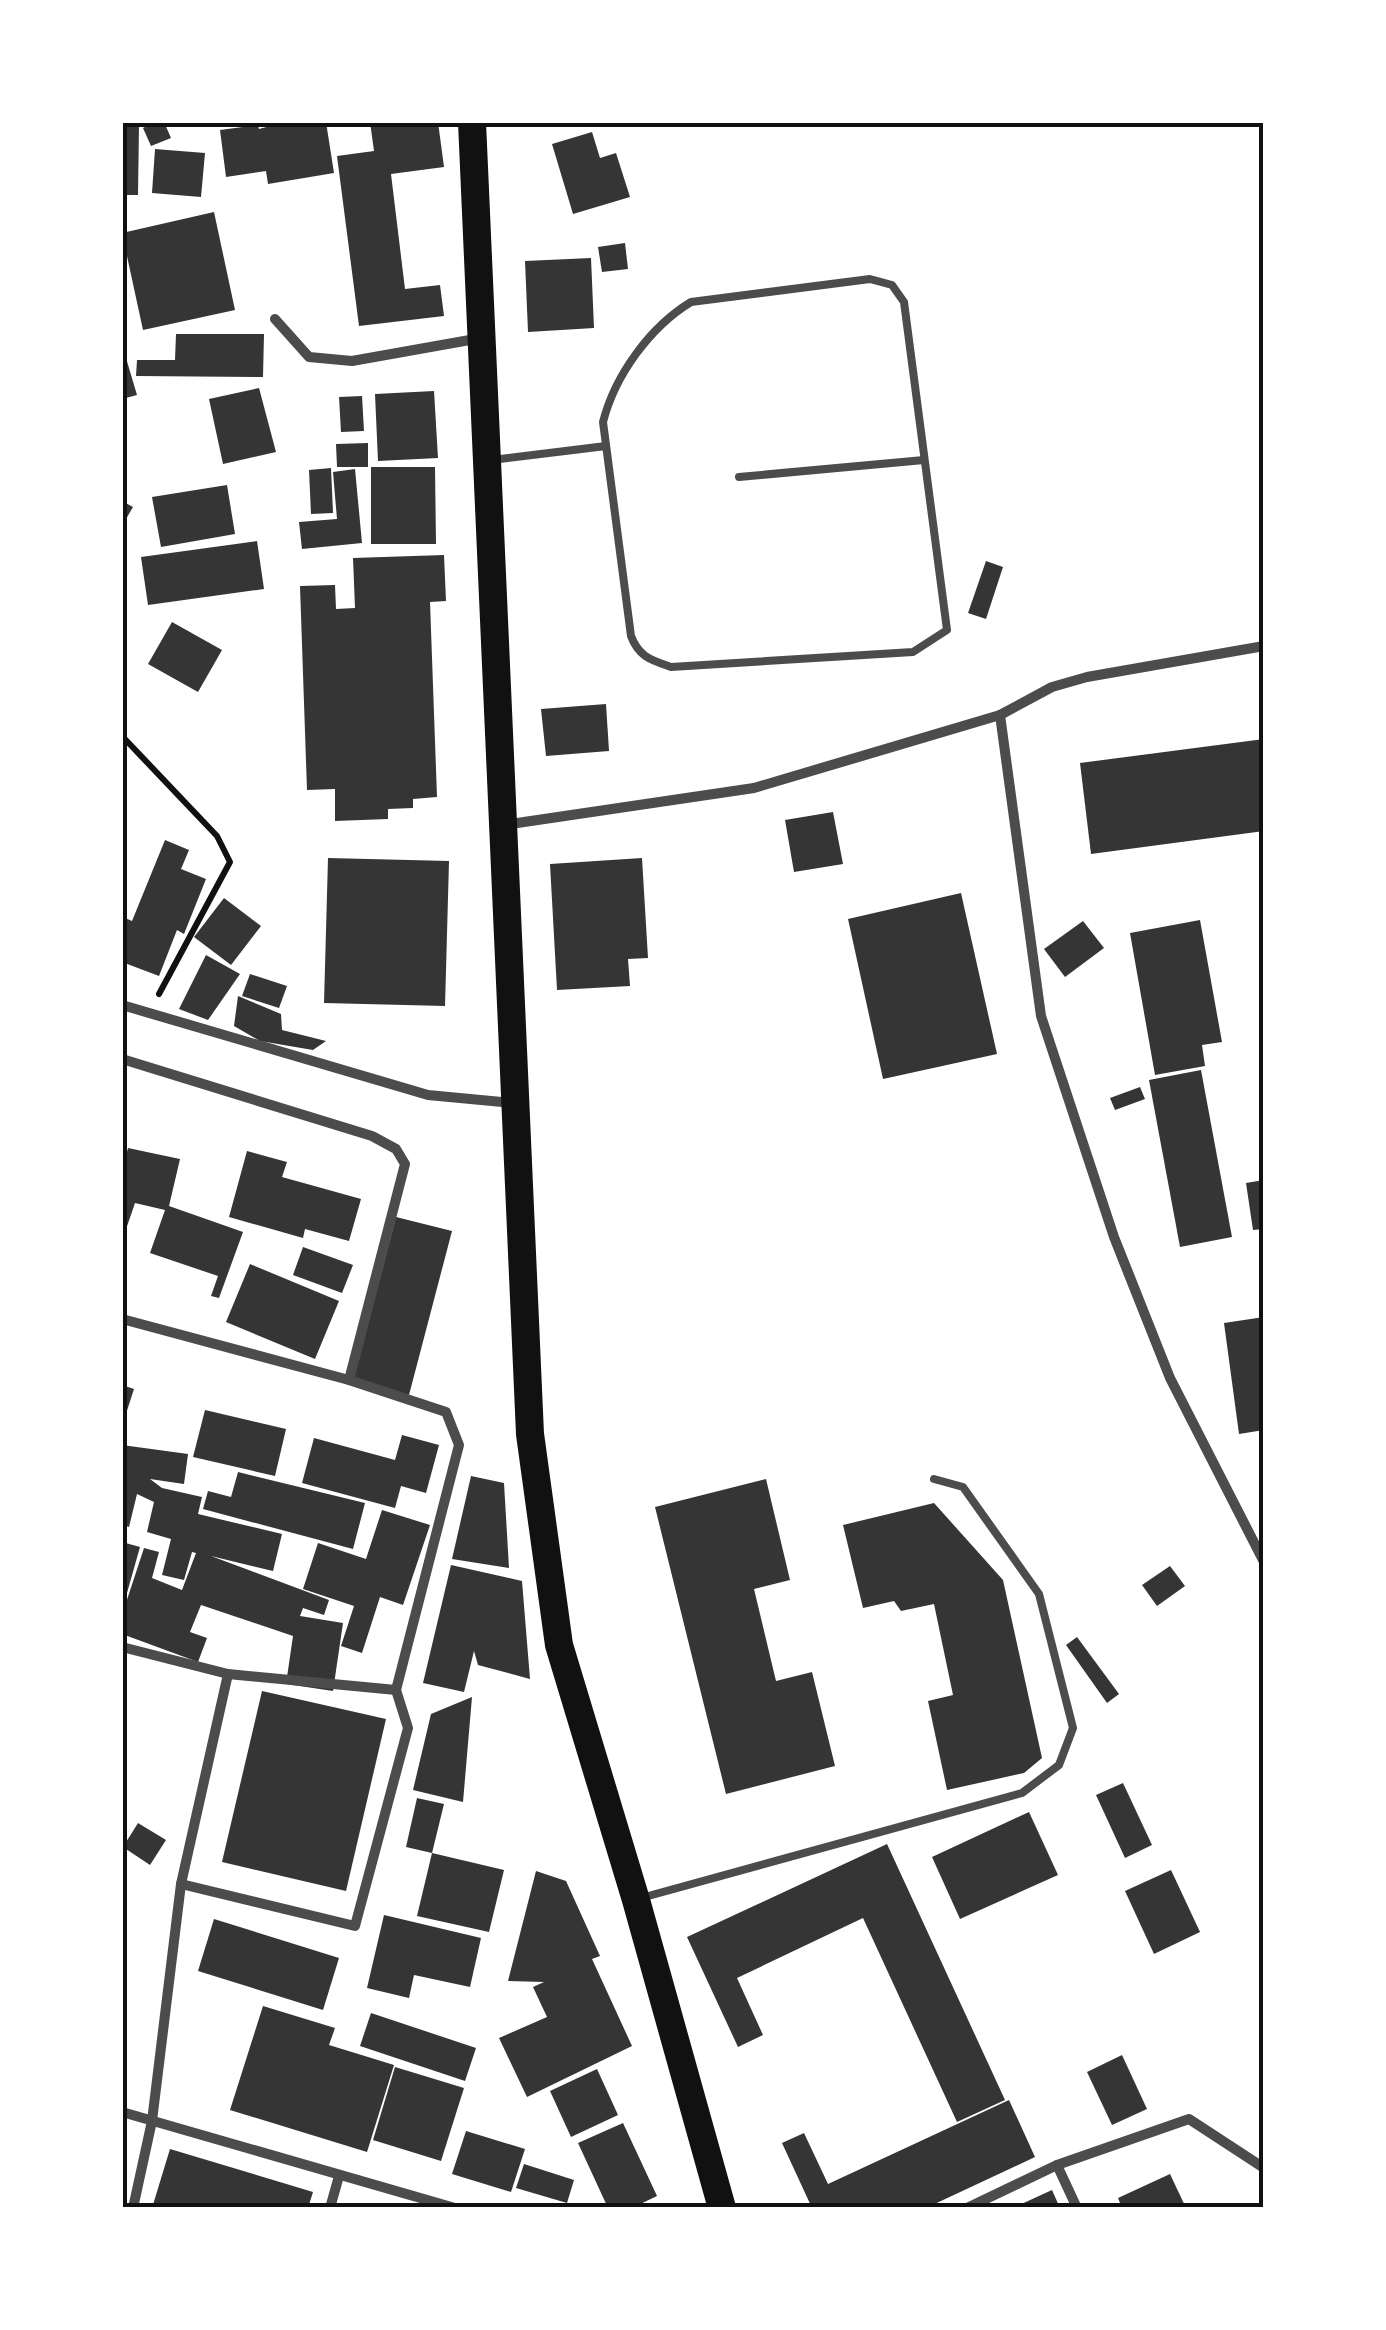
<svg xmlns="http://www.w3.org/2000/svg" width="1386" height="2330" viewBox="0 0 1386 2330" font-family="'Nunito Sans',sans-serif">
  <rect width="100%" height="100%" fill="#fff"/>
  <g fill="#353535">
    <path d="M154 122H164L171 138 151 146 143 128Z"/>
    <path d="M285 122H326L334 173 268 184 266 171 226 177 220 130 258 125 259 129Z"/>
    <path d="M370 122H438L444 167 391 174 405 289 440 285 444 316 359 326 337 156 374 151Z"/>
    <path d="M122 125H139L138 195H122Z"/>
    <path d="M592 132 600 158 616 153 630 197 573 214 552 144Z"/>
    <path d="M155 149 205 153 201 197 152 193Z"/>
    <path d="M214 212 235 310 143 330 122 233Z"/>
    <path d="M625 243 628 269 602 272 598 247Z"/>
    <path d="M591 258 594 328 528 332 525 261Z"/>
    <path d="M176 334H264L263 377 136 376 137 360H175Z"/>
    <path d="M126 358 137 395 122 399V359Z"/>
    <path d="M259 388 276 452 223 464 209 399Z"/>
    <path d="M434 391 438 458 378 461 375 394Z"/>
    <path d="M362 396 364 431 341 432 339 397Z"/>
    <path d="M368 443V467H337L336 444Z"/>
    <path d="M371 467H435L436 544H371Z"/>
    <path d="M331 468 333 513 311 514 309 470Z"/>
    <path d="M355 469 362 543 302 549 299 522 337 519 333 472Z"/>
    <path d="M227 485 235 534 161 547 152 497Z"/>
    <path d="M122 501 133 507 122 526Z"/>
    <path d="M257 541 264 589 148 605 141 557Z"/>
    <path d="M444 555 446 601 430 602 437 797 413 799V808L388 809V819L335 821V789L307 790 300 586 335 585 336 609 355 608 353 558Z"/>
    <path d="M986 561 1003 567 986 619 968 613Z"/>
    <path d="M172 622 222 650 198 692 148 664Z"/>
    <path d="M606 704 609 751 546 756 541 709Z"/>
    <path d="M1264 739V831L1091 854 1080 763Z"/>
    <path d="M833 812 843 864 794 872 785 820Z"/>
    <path d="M165 840 189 850 181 869 206 879 184 934 177 930 159 976 122 962V924L125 918 132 921Z"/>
    <path d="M328 858 449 861 445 1006 324 1003Z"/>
    <path d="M642 858 648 958 628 959 630 986 557 990 550 864Z"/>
    <path d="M961 893 997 1054 883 1079 848 919Z"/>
    <path d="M224 898 261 926 231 965 194 937Z"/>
    <path d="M1200 920 1222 1042 1202 1045 1205 1066 1155 1075 1130 933Z"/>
    <path d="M1083 921 1104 948 1065 977 1044 949Z"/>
    <path d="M206 955 240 974 208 1020 179 1009Z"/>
    <path d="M250 974 287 986 279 1008 242 996Z"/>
    <path d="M238 996 281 1014 282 1030 326 1041 313 1050 260 1041 234 1026Z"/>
    <path d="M1201 1070 1232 1237 1180 1247 1149 1080Z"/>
    <path d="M1140 1087 1145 1099 1115 1110 1110 1098Z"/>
    <path d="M128 1148 180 1159 169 1206 243 1232 219 1298 211 1296 218 1276 150 1253 165 1210 135 1203 122 1241V1172Z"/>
    <path d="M247 1151 287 1162 282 1177 361 1199 349 1241 305 1229 303 1238 229 1217Z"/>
    <path d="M1264 1180V1229L1253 1230 1246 1183Z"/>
    <path d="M396 1217 452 1231 409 1395 353 1381Z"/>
    <path d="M303 1247 353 1265 342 1293 293 1275Z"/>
    <path d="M250 1264 339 1301 315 1359 226 1322Z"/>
    <path d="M1264 1317V1430L1239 1434 1224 1323Z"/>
    <path d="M122 1385 134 1389 123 1423 122 1422Z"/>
    <path d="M205 1410 286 1429 275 1476 193 1457Z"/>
    <path d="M402 1435 439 1445 426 1493 401 1486 395 1508 302 1483 314 1438 395 1460Z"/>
    <path d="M122 1445 188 1454 184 1484 150 1479 162 1488 202 1497 198 1514 282 1534 273 1571 211 1556 329 1600 324 1615 303 1608 300 1616 343 1623 333 1691 286 1684 293 1636 201 1605 190 1632 207 1638 198 1662 122 1634V1615L144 1548 159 1552 152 1578 182 1590 196 1553 192 1552 184 1580 162 1575 171 1539 147 1532 154 1502 137 1494 129 1527 122 1525Z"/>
    <path d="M238 1472 365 1503 353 1549 203 1509 208 1491 231 1497Z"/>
    <path d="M471 1476 504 1483 509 1568 452 1559Z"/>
    <path d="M766 1479 790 1580 754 1589 776 1681 812 1672 835 1766 726 1794 655 1507Z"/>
    <path d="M934 1503 1003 1580 1042 1758 1024 1773 947 1790 928 1701 953 1695 934 1604 901 1611 894 1601 863 1608 843 1525Z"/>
    <path d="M382 1510 430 1525 403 1605 380 1597 362 1653 341 1646 354 1606 303 1589 318 1543 366 1559Z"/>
    <path d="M122 1542 140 1547 127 1593 122 1592Z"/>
    <path d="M451 1565 522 1581 530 1679 478 1665 474 1651 464 1692 423 1683Z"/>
    <path d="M1170 1566 1185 1586 1157 1606 1142 1585Z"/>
    <path d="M1077 1637 1119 1694 1107 1703 1066 1645Z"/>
    <path d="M262 1691 386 1719 346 1891 222 1862Z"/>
    <path d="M472 1697 463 1802 413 1790 431 1714Z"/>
    <path d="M1123 1783 1152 1845 1125 1858 1096 1795Z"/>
    <path d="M417 1798 444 1804 432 1853 406 1847Z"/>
    <path d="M1029 1812 1058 1875 960 1919 932 1857Z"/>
    <path d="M138 1823 166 1840 150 1865 123 1847Z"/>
    <path d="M887 1844 1005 2100 957 2122 863 1918 737 1978 763 2035 738 2047 687 1937Z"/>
    <path d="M432 1853 504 1870 489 1932 417 1916Z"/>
    <path d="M1171 1870 1200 1932 1154 1954 1125 1891Z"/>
    <path d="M536 1871 566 1881 600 1956 592 1959 632 2046 527 2097 499 2038 547 2017 533 1987 544 1982 508 1981Z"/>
    <path d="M384 1915 481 1938 470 1987 414 1975 409 1998 367 1988Z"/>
    <path d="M214 1919 339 1958 323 2010 198 1971Z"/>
    <path d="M263 2006 335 2028 329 2045 394 2065 367 2152 230 2110Z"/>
    <path d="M371 2013 476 2048 465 2081 360 2046Z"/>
    <path d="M1122 2055 1147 2109 1112 2125 1087 2072Z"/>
    <path d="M395 2067 464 2088 441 2161 373 2140Z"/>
    <path d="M597 2069 618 2115 571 2137 550 2091Z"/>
    <path d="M1009 2100 1035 2157 926 2208H812L782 2143 804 2133 828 2184Z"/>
    <path d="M623 2123 657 2196 632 2208H608L578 2143Z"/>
    <path d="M466 2131 525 2149 511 2192 452 2174Z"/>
    <path d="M170 2149 313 2192 308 2208H152Z"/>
    <path d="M524 2164 574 2180 567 2203 516 2188Z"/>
    <path d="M1170 2174 1186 2208H1122L1118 2198Z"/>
    <path d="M1052 2190 1060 2208H1013Z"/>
  </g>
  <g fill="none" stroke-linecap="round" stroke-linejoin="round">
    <path stroke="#111" stroke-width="6" d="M122 736 217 836 230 862 159 994"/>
    <g stroke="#4c4c4c" stroke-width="8">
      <path d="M870 279 892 285 904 302 947 630 913 652 671 667C651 660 639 657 631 636L603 422C615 375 650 327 691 302Z"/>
      <path d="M492 460 606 446"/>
      <path d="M739 477 924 460"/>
      <path d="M641 1898 1022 1793 1059 1765 1073 1728 1039 1594 963 1487 934 1479"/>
    </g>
    <g stroke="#4c4c4c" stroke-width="10">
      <path d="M275 319 309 357 352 361 481 338"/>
      <path d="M1000 715 1052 687 1087 677 1264 646"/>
      <path d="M504 825 754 788 1000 715 1041 1016 1114 1237 1170 1378 1264 1562"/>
      <path d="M122 1005 428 1095 513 1103"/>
      <path d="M122 1059 372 1136 396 1149 405 1164 349 1380"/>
      <path d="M122 1319 349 1380 446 1412 459 1445 396 1690 228 1674 122 1647"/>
      <path d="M181 1884 355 1926 408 1728 396 1690"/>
      <path d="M122 2112 455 2208"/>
      <path d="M1057 2165 1077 2208"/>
      <path d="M133 2208 152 2121 181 1884 228 1674"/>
      <path d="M330 2208 339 2176"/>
      <path d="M967 2208 1057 2165 1189 2119 1264 2168"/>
    </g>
    <path stroke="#111" stroke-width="28" d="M472 122 530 1434 559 1645 636 1900 722 2208"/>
  </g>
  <rect width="1386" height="2330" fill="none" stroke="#ffffff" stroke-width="250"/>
  <rect x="125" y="125" width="1136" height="2080" fill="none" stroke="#111" stroke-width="4"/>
</svg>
